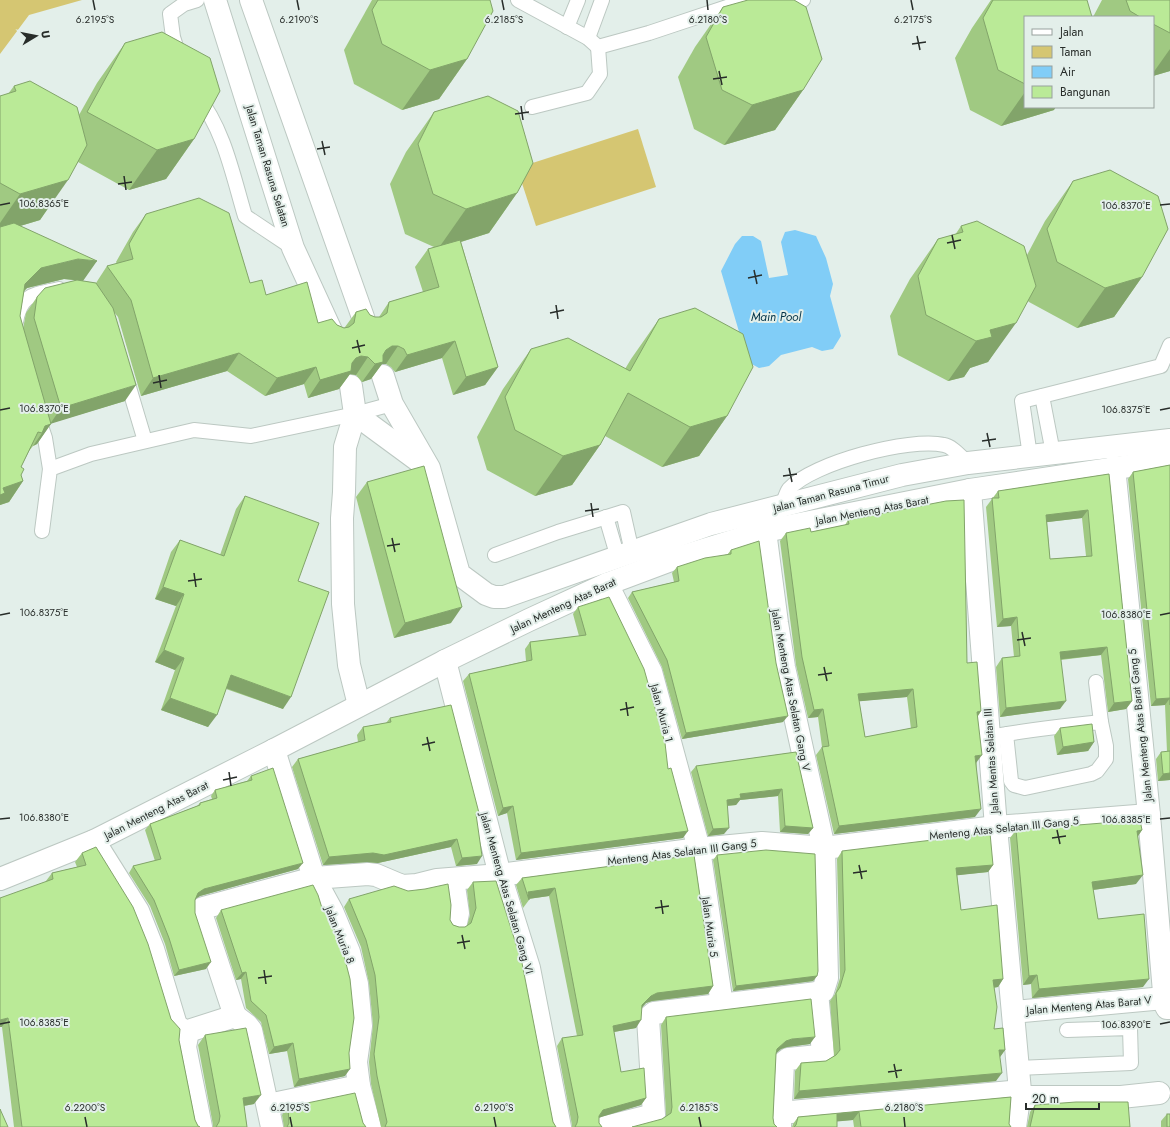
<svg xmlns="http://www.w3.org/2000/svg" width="1170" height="1127" viewBox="0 0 1170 1127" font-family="Jost,sans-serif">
  <rect width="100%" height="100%" fill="#e3efea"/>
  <g fill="#d5c672">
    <path d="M0 0H82L29 15 0 54Z"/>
    <path d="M638 129 656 187 536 226 517 168Z"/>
  </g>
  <path fill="#81cdf7" d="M795 230 816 236 826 258 833 284 830 296 841 336 833 349 822 351 812 347 781 355 769 366 759 368 748 362 721 271 735 244 742 236H753L761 241 769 278 788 275 781 242 785 232Z"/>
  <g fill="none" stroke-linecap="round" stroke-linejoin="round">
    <g stroke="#bcc8c2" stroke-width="16">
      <g id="lane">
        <path d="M518 0 588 38 598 47 649 33 739 3"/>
        <path d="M777 0 779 7 803 0"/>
        <path d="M567 27 578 0"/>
        <path d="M588 38 602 0"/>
        <path d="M179 56 173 37 170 14 184 4 197 0"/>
        <path d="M197 96C224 129 233 176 245 216L293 248"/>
        <path d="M532 107 587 93 600 74 598 47"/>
        <path d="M16 322C21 293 34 295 59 289"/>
        <path d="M125 374 145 441"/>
        <path d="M1042 396 1053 453"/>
        <path d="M38 417 45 438 50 469"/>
        <path d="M1030 456 1022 401 1161 366 1170 345"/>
        <path d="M782 506C784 501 786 493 789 489 812 463 910 437 944 445 952 446 962 458 968 463"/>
        <path d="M606 517 618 558"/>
        <path d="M42 531 50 469 91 454 194 430 251 436 355 414 392 404"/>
        <path d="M495 555 558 532 623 512 632 552"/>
        <path d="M1096 682 1101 722"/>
        <path d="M989 737C1026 730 1064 726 1101 722L1106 746V759L1097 771 1091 774 1025 788 1014 785 1011 781 1006 734"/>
        <path d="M1018 1068 1131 1063 1130 1028 1067 1030"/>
      </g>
    </g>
    <g stroke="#bcc8c2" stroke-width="24">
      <g id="street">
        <path d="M215 0 293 248 332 333"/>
        <path d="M251 0 365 323"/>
        <path d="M383 376 392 404 429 468 459 574 486 594 494 597H504L711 524 902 475 968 463 1170 440"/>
        <path d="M351 386 355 414 345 447 344 492 342 518 343 604 349 665 359 705"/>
        <path d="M355 414 423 464"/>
        <path d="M1114 467 1149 815 1165 1004 1167 1008H1170"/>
        <path d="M970 490 996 827 1020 1091 1015 1127"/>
        <path d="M607 584 651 672 699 849 722 1005"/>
        <path d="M445 661 500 875 529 968 560 1127"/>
        <path d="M274 750 314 878 332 911 349 952 357 984 361 1026 356 1062 359 1086 370 1127"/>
        <path d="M94 841 138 911 153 949 176 1025 185 1032 235 1016 247 1025 251 1030 272 1127"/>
        <path d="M453 879 458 913 456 923"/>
        <path d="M1013 1012 1164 998"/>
        <path d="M235 1016 202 916 203 908 314 878 368 874 376 875 402 886 417 885 437 880 500 875 699 849 762 843 824 848 996 827 1149 815"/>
        <path d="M188 1031 185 1047 201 1127"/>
        <path d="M1020 1097H1121L1159 1093"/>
        <path d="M268 1105 359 1086"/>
        <path d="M780 1113 1020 1091"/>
        <path d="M780 1126 783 1063 788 1059 819 1056 823 1053 817 993"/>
        <path d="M606 1127 654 1115 648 1018 654 1013 817 993 823 991 827 978 824 848 784 667 777 623 765 531"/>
      </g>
    </g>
    <g stroke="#bcc8c2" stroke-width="24">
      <path id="secondary" d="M0 879 94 841 274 750 445 661 529 620 607 584 671 560 765 531 970 490 1170 460"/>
    </g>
    <use href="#lane" stroke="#fff" stroke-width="14"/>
    <use href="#street" stroke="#fff" stroke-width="22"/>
    <use href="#secondary" stroke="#fff" stroke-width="22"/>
  </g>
  <g fill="#a0c982" fill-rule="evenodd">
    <path d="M372 0H490L467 59 439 99 402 110 354 84 344 50Z"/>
    <path d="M991 0H1087L1025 17V107L1054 110 1001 126 970 110 955 58 972 28Z"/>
    <path d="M1102 0H1170V71L1153 76V17H1093Z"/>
    <path d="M723 7 803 90 775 130 724 145 694 129 678 77 695 47Z"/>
    <path d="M125 43 194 139 166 179 129 190 78 162 40 220 20 226 83 281 96 283 107 266 117 264 116 262 133 232 146 214 250 283 266 295 318 323 337 325 344 328 345 327 356 312 370 315 375 317H379L389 302 423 292 415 267 428 249 434 247 405 234 390 184 406 152 434 112 517 193 489 233 461 242 498 367 485 385 453 395 442 358 395 372 391 367 386 364H382L371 379 362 382 356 375 350 374 339 389 308 398 304 384 265 396 227 371 141 396 118 317 114 312 125 401 51 423 37 444 33 446 29 451 21 467V475L23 481 9 502 0 505V96L8 94 14 86 79 115 97 83ZM64 279 76 280 37 297 26 313 23 329 20 316 24 291 27 288Z"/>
    <path d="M1073 181 1142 277 1114 317 1077 328 1029 302 1028 301 988 362 970 368 964 377 948 381 898 355 890 316 910 279 938 239 955 235 961 226 1027 255 1045 221Z"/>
    <path d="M659 319 727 416 699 456 662 467 605 436 600 445 572 485 535 496 487 470 477 437 503 389 531 349 625 369 631 359Z"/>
    <path d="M1170 465V780L1158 781 1156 759 1161 752H1167L1165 705 1151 706 1128 479 1133 472Z"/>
    <path d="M1109 474 1132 701 1126 709 1108 712 1101 655 1061 660 1060 709 1000 717 996 667 1002 658 1014 657 1011 626 997 627 986 507 998 491ZM1082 518 1086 556 1050 559 1047 522Z"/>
    <path d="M367 482 451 623 394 638 356 497Z"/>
    <path d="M245 496 298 581 283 709 226 689 208 727 161 710 175 670 155 662 176 606 155 599 171 552 180 540 220 555 236 509Z"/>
    <path d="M848 520 967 663 981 711 978 716 975 817 834 834 816 755 822 747 818 717 808 718 796 665 780 541 786 533 811 532 845 525ZM907 697 911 729 865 737 859 701Z"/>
    <path d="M731 550 783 722 682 739 662 667 628 598 632 592 674 582 672 573 677 567 727 555Z"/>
    <path d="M578 607 668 769 683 838 516 860 507 813 498 816 463 681 469 674 526 661 525 649 530 642 579 636 573 614Z"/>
    <path d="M390 718 476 817 477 864 456 866 451 847 378 863 367 862 323 865 292 767 298 759 358 742 357 735 363 727 386 723Z"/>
    <path d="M1060 728 1094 742 1088 751 1057 755 1054 736Z"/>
    <path d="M796 752 813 828 808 834 780 832 778 796 740 800 736 805 727 806 724 834 708 836 691 772 696 766Z"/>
    <path d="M251 776 298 869 200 896 196 898 195 900V913L206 969 174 976 165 944 150 906 129 873 133 866 155 861 145 830 150 824 197 806 200 803 212 799 211 796 215 790 247 781Z"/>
    <path d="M1016 830H1142L1138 836 1136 884 1093 890 1098 919 1143 987 1032 998 1031 984 1023 985 1010 838Z"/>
    <path d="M842 851 993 865 988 872 957 875 961 910 1003 979 998 987 994 988V1029L1005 1050 1000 1057 996 1081 794 1099 795 1071 801 1063 826 1061 834 1056 830 1001 835 994 840 978 837 859Z"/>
    <path d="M82 853 171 1019 179 1040 195 1120 198 1126 200 1127H14L2 1027 46 881 52 873 77 867 75 862Z"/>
    <path d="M694 855 713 986 708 994 652 1001 646 1003 642 1007 636 1028 614 1032 621 1072 646 1098 641 1105 599 1117V1123L602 1127H572V1125L557 1046 562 1038 577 1036 549 896 528 899 529 900 523 908 516 885 522 878Z"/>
    <path d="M717 855 817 976 813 981 733 991 713 860Z"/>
    <path d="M473 882 553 1122 556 1127H381L371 1084 369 1062 373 1025 369 983 361 947 344 907 349 899 450 920 453 925 459 927H465L467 926 470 915 467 890Z"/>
    <path d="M221 910 345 1076 294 1087 287 1051 269 1054 261 1022 246 1008 241 979 236 980 216 918Z"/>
    <path d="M666 1017 810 1044 787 1047 781 1049 776 1053 773 1118 774 1124 662 1119 666 1116V1114L661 1025Z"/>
    <path d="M205 1035 254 1104 244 1106 247 1127H213V1125L198 1045Z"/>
    <path d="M1011 1097 1009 1124 1011 1127H854L853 1120 837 1121V1127H792L793 1124 798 1117Z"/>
    <path d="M1035 1105 1130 1127H1027L1030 1112Z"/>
    <path d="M288 1107 363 1123 366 1127H284L282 1115Z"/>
    <path d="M1167 1114 1170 1127H1161V1121Z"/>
  </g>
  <g fill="#82a46a">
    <path d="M1170 49V71L1153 76V73Z"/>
    <path d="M467 59 439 99 402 110 430 70Z"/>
    <path d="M803 90 775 130 724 145 752 105Z"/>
    <path d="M1025 92V107H1056L1054 110 1001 126Z"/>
    <path d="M194 139 166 179 129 190 157 150Z"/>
    <path d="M68 180 40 220 0 232V223L20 194Z"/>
    <path d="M517 193 489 233 438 249 466 209Z"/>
    <path d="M78 259 97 261 83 281 64 279 27 288 11 304 25 284 41 268Z"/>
    <path d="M1142 277 1114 317 1077 328 1105 288Z"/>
    <path d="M1016 323 988 362 970 368 964 377 948 381 976 341 990 330Z"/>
    <path d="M455 341 442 358 395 372 407 355Z"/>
    <path d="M392 346H398L386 364H382L371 379 362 382 375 364 386 350Z"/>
    <path d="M239 353 227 371 141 396 153 378Z"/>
    <path d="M361 356 368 357 356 375 350 374 339 389 308 398 320 380 356 358Z"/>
    <path d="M316 367 304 384 265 396 277 378Z"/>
    <path d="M498 367 485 385 453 395 466 377Z"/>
    <path d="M136 385 125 401 50 424 61 408Z"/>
    <path d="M727 416 699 456 662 467 690 427Z"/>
    <path d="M51 424 37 444 33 446 42 433 45 426Z"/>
    <path d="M600 445 572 485 535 496 563 456Z"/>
    <path d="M23 481 9 502 0 505V493L3 488Z"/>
    <path d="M1088 510 1082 518 1040 523 1046 515Z"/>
    <path d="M163 587 184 594 176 606 155 599Z"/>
    <path d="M462 607 451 623 394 638 405 623Z"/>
    <path d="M1017 617 1011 626 997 627 1003 619Z"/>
    <path d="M1107 647 1101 655 1054 660 1060 652Z"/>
    <path d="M164 650 184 658 175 670 155 662Z"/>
    <path d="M231 675 291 697 283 709 223 687Z"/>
    <path d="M913 689 907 697 852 702 858 694Z"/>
    <path d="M170 698 217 715 208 727 161 710Z"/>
    <path d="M1170 698 1165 705 1151 706 1156 699Z"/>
    <path d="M1066 701 1060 709 1000 717 1006 708Z"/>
    <path d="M1132 701 1126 709 1108 712 1114 703Z"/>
    <path d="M823 709 818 717 808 718 814 710Z"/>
    <path d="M981 711 975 720 977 712Z"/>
    <path d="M788 716 783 722 682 739 686 733Z"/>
    <path d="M1094 742 1088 751 1057 755 1063 747Z"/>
    <path d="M982 755 976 763 975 756Z"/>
    <path d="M1170 773V780L1158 781 1163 774Z"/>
    <path d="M782 789 778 796 740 800 736 805 723 806 727 800 740 794Z"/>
    <path d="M513 806 507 813 498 816 503 808Z"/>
    <path d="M981 809 975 817 834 834 839 826Z"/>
    <path d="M785 826 813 828 808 834 780 832Z"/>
    <path d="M729 828 724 834 708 836 713 829Z"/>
    <path d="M1142 830 1136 839 1137 831Z"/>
    <path d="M688 831 683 838 516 860 521 853Z"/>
    <path d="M457 839 451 847 378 863 367 862 323 865 329 857 373 853Z"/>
    <path d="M482 856 477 864 456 866 462 858Z"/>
    <path d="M303 863 298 869 200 896 194 900 198 893 204 889Z"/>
    <path d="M993 865 988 872 951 876 956 868Z"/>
    <path d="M1143 875 1136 884 1085 891 1092 882Z"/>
    <path d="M555 888 549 896 528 899V892Z"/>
    <path d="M211 962 206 969 174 976 179 970Z"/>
    <path d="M246 972 241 979 236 980 242 973Z"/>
    <path d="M1037 975 1031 984 1023 985 1029 976Z"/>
    <path d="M817 976 813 981 733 991 736 986Z"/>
    <path d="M1003 979 998 987 987 988 993 980Z"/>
    <path d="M1149 979 1143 987 1032 998 1039 989Z"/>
    <path d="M713 986 708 994 652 1001 646 1003 637 1013 642 1005 651 996 657 993Z"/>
    <path d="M8 1018 2 1027H0V1020Z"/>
    <path d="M641 1020 636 1028 608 1033 613 1026Z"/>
    <path d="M815 1037 810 1044 787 1047 781 1049 772 1057 777 1049 786 1041 792 1039Z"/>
    <path d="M293 1043 287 1051 269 1054 274 1047Z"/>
    <path d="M999 1050H1005L1000 1057Z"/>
    <path d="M350 1069 345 1076 294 1087 299 1079Z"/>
    <path d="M1002 1073 996 1081 794 1099 799 1091Z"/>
    <path d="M261 1095 254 1104 237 1107 243 1098Z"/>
    <path d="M646 1098 641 1105 598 1118 603 1110Z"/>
    <path d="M859 1112 853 1120 832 1122 837 1114Z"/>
  </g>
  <g fill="#baea97" stroke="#82a46a" fill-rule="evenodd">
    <path d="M378 0H490L493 11 467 59 430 70 382 44 372 10Z"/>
    <path d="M748 0H794L806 7 822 59 803 90 752 105 722 90 706 37 723 7Z"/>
    <path d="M993 0H1087L1092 17H1025V84L998 70 983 18Z"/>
    <path d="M1126 0H1170V33L1153 24V17H1140L1130 11Z"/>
    <path d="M162 32 210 58 220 91 194 139 157 150 87 112 125 43Z"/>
    <path d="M30 81 77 107 87 145 68 180 20 194 0 183V96L16 91 14 86Z"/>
    <path d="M488 96 518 111 533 163 517 193 466 209 433 194 418 144 434 112Z"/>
    <path d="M1110 170 1158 196 1168 229 1142 277 1105 288 1057 262 1047 229 1073 181Z"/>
    <path d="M199 198 229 213 250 283 262 280 266 295 307 282 318 323 332 319 337 325 344 328 349 327 354 323 356 312 366 309 370 315 375 317H381L387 313 389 302 439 287 428 249 460 240 498 367 466 377 455 341 407 355 404 349 398 346H392L386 350 383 355V362L375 364 368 357 361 356 356 358 352 363 351 371 320 380 316 367 277 378 239 353 153 378 131 300 107 266 133 259 129 244 146 214Z"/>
    <path d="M977 221 1024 246 1036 286 1016 323 990 330 992 337 976 341 926 315 918 276 938 239 963 232 961 226Z"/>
    <path d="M14 223 97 261 78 259 41 268 25 284 20 316 51 424 45 426 42 433 38 432 21 467 24 469 21 475 23 481 3 488 5 493 0 495V227Z"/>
    <path d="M77 280 96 283 113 308 136 385 61 408 34 318 37 297 45 288Z"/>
    <path d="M695 308 743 334 753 367 727 416 690 427 628 393 600 445 563 456 515 430 505 397 531 349 568 338 630 371 659 319Z"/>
    <path d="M1170 465V705V698L1156 699 1133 472Z"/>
    <path d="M424 466 462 607 405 623 367 482Z"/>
    <path d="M1109 474 1132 701 1114 703 1107 647 1060 652 1066 701 1006 708 1002 658 1020 656 1017 617 1003 619 992 498H999L998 491ZM1088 510 1092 556 1050 559 1046 515Z"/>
    <path d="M245 496 319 523 298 581 329 592 291 697 231 675 217 715 170 698 184 658 164 650 184 594 163 587 180 540 224 556Z"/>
    <path d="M964 500 967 663 977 662 981 711 977 712 982 755 975 756 981 809 839 826 822 747 829 746 823 709 814 710 802 657 786 533 810 528 811 532 849 524 848 520 946 501ZM913 689 917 727 865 737 858 694Z"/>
    <path d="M759 541 776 663 788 716 686 733 667 660 632 592 679 581 677 567 705 558 731 554V550Z"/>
    <path d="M609 597 644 669 665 743 668 769 671 768 688 831 521 853 513 806 503 808 469 674 532 660 530 642 586 635 578 607Z"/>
    <path d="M451 705 479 813 476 814 482 856 462 858 457 839 384 855 373 853 329 857 298 759 365 740 363 727 391 722 390 718Z"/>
    <path d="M1092 724 1094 742 1063 747 1060 728Z"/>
    <path d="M1170 751V773L1163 774 1161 752Z"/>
    <path d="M796 752 813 828 785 826 782 789 740 794 741 798 727 800 729 828 713 829 696 766Z"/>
    <path d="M273 768 303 863 204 889 198 893 195 900V913L211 962 179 970 169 938 154 900 133 866 161 859 150 824 200 805V803L217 798 215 790 252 780 251 776Z"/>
    <path d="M1140 820 1142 830 1137 831 1143 875 1092 882 1098 919 1144 914 1149 979 1039 989 1037 975 1029 976 1016 830Z"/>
    <path d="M990 833 993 865 956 868 961 910 997 905 1003 979 993 980 997 1007 994 1029 1003 1028 1005 1050H999L1002 1073 799 1091 801 1063 826 1061 836 1055 840 1050 836 993 840 987 845 970 842 851Z"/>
    <path d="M96 847 133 907 148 944 171 1019 180 1029 179 1040 195 1120 198 1126 200 1127H22L8 1018 0 1020V898L53 879 52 873 86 865 82 853Z"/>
    <path d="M766 850 815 854 818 971 817 976 736 986 717 855Z"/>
    <path d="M694 855 713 986 657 993 651 996 642 1005 641 1020 613 1026 621 1072 644 1068 646 1098 603 1110 599 1116V1123L602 1127H575L577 1123 578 1117 562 1038 583 1035 555 888 528 892 529 900 522 878Z"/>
    <path d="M496 881 522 963 553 1122 556 1127H385L387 1122 377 1076 374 1054 379 1017 375 975 366 940 349 899 394 886 408 891 425 889 448 884 451 905 450 920 453 925 459 927H465L471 923 476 908 473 882Z"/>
    <path d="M313 885 318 895 322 908 325 907 326 909 342 948 350 979 354 1018 349 1053 350 1069 299 1079 293 1043 274 1047 266 1015 251 1001 246 972 242 973 221 910Z"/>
    <path d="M811 999 815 1037 792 1039 786 1041 777 1049 776 1054 773 1118 774 1124 777 1127H632L662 1119 671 1113 672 1107 666 1017Z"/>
    <path d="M246 1028 261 1095 243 1098 247 1127H216L219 1122 220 1116 205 1035Z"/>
    <path d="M355 1093 363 1123 366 1127H287L289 1123 288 1107Z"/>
    <path d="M1011 1097 1009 1124 1011 1127H861L859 1112 837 1114V1127H794L796 1125 798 1117Z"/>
    <path d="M1076 1102H1128L1130 1127H1030L1035 1105Z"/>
    <path d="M0 1109 8 1127H0Z"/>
    <rect x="1167" y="1114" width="3" height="13"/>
  </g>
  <path fill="none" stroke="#282d2a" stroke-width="1.5" d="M93 0 95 10M297 0 299 10M502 0 504 10M707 0 708 10M911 0 913 10M917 36 920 50M912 44 926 42M719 71 722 85M713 79 727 77M521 106 523 120M515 114 529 112M322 141 325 155M317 149 330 147M124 176 126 190M118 184 132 182M0 205 10 203M1160 205 1170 204M952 235 955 249M947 243 961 240M754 270 757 284M748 278 762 275M556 305 558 319M550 313 564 310M357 340 360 353M352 348 365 345M159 375 161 388M153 383 167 380M0 410 10 408M1160 410 1170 408M987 433 990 447M982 441 996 439M789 468 792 482M783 476 797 474M591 503 593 517M585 511 599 509M392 538 395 552M387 546 400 544M194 573 196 587M188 581 202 579M0 615 10 613M1160 615 1170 613M1022 632 1025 646M1017 640 1031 638M824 667 827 681M818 675 832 673M626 702 628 716M620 710 634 707M427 737 430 751M422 745 435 742M229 772 231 786M223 780 237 777M0 819 10 818M1160 819 1170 818M1057 830 1060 844M1052 838 1066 836M859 865 862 879M853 873 867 871M661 900 663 914M655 908 669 906M462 935 465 949M457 943 470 941M264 970 266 984M258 978 272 976M0 1024 10 1022M1160 1024 1170 1022M894 1064 897 1078M888 1072 902 1070M85 1117 87 1127M290 1117 292 1127M494 1117 496 1127M699 1117 701 1127M904 1117 905 1127"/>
  <g text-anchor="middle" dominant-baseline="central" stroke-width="4" stroke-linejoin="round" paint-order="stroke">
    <g font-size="11" fill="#282d2a" stroke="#e3efea">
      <text transform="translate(268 166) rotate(73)">Jalan Taman Rasuna Selatan</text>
      <text transform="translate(831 493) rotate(-15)">Jalan Taman Rasuna Timur</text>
      <text transform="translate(872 510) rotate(-11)">Jalan Menteng Atas Barat</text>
      <text transform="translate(563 605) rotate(-25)">Jalan Menteng Atas Barat</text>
      <text transform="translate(791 690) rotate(79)">Jalan Menteng Atas Selatan Gang V</text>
      <text transform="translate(662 713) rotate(75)">Jalan Muria 1</text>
      <text transform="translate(1140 725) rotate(-96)">Jalan Menteng Atas Barat Gang 5</text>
      <text transform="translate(991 761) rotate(-94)">Jalan Mentas Selatan III</text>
      <text transform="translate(156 810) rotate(-27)">Jalan Menteng Atas Barat</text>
      <text transform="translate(1004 828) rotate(-6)">Menteng Atas Selatan III Gang 5</text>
      <text transform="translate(682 852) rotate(-7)">Menteng Atas Selatan III Gang 5</text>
      <text transform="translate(507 893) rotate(74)">Jalan Menteng Atas Selatan Gang VI</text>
      <text transform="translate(710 927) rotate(82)">Jalan Muria 5</text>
      <text transform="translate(340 935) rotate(68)">Jalan Muria 8</text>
      <text transform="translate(1089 1005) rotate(-5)">Jalan Menteng Atas Barat V</text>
    </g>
    <g font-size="12" font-style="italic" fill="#033246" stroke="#e3efea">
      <text x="776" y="317">Main Pool</text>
    </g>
  </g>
  <g font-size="10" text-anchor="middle" fill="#282d2a" stroke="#e3efea" stroke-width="4" stroke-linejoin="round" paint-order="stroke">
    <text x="95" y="23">6.2195°S</text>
    <text x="299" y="23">6.2190°S</text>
    <text x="504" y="23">6.2185°S</text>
    <text x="708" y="23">6.2180°S</text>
    <text x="913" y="23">6.2175°S</text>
    <text x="44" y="207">106.8365°E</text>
    <text x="1126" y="209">106.8370°E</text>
    <text x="44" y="412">106.8370°E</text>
    <text x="1126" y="413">106.8375°E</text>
    <text x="44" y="616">106.8375°E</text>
    <text x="1126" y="618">106.8380°E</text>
    <text x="44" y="821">106.8380°E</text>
    <text x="1126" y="823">106.8385°E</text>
    <text x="44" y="1026">106.8385°E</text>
    <text x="1126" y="1028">106.8390°E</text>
    <text x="85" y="1111">6.2200°S</text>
    <text x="290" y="1111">6.2195°S</text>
    <text x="494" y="1111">6.2190°S</text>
    <text x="699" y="1111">6.2185°S</text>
    <text x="904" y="1111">6.2180°S</text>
  </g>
  <rect x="1024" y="16" width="130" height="92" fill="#e3efea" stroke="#98a19d"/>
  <rect x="1032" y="29" width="20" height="6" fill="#ffffff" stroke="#98a19d"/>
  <text x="1060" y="36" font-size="12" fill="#282d2a">Jalan</text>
  <rect x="1032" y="46" width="20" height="12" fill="#d5c672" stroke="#98a19d"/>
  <text x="1060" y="56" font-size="12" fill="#282d2a">Taman</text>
  <rect x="1032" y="66" width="20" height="12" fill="#81cdf7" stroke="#98a19d"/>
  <text x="1060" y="76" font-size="12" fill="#282d2a">Air</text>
  <rect x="1032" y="86" width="20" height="12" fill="#baea97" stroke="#98a19d"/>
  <text x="1060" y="96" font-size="12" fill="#282d2a">Bangunan</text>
  <g transform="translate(36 36) rotate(80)" stroke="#e3efea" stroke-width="3" paint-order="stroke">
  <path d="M0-3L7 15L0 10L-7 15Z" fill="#282d2a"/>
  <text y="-6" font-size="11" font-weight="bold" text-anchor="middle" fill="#282d2a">U</text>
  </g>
  <path d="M1026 1103v6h73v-6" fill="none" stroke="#282d2a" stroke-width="2"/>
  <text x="1032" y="1103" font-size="12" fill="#282d2a" stroke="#e3efea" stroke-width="3" paint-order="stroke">20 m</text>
</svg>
